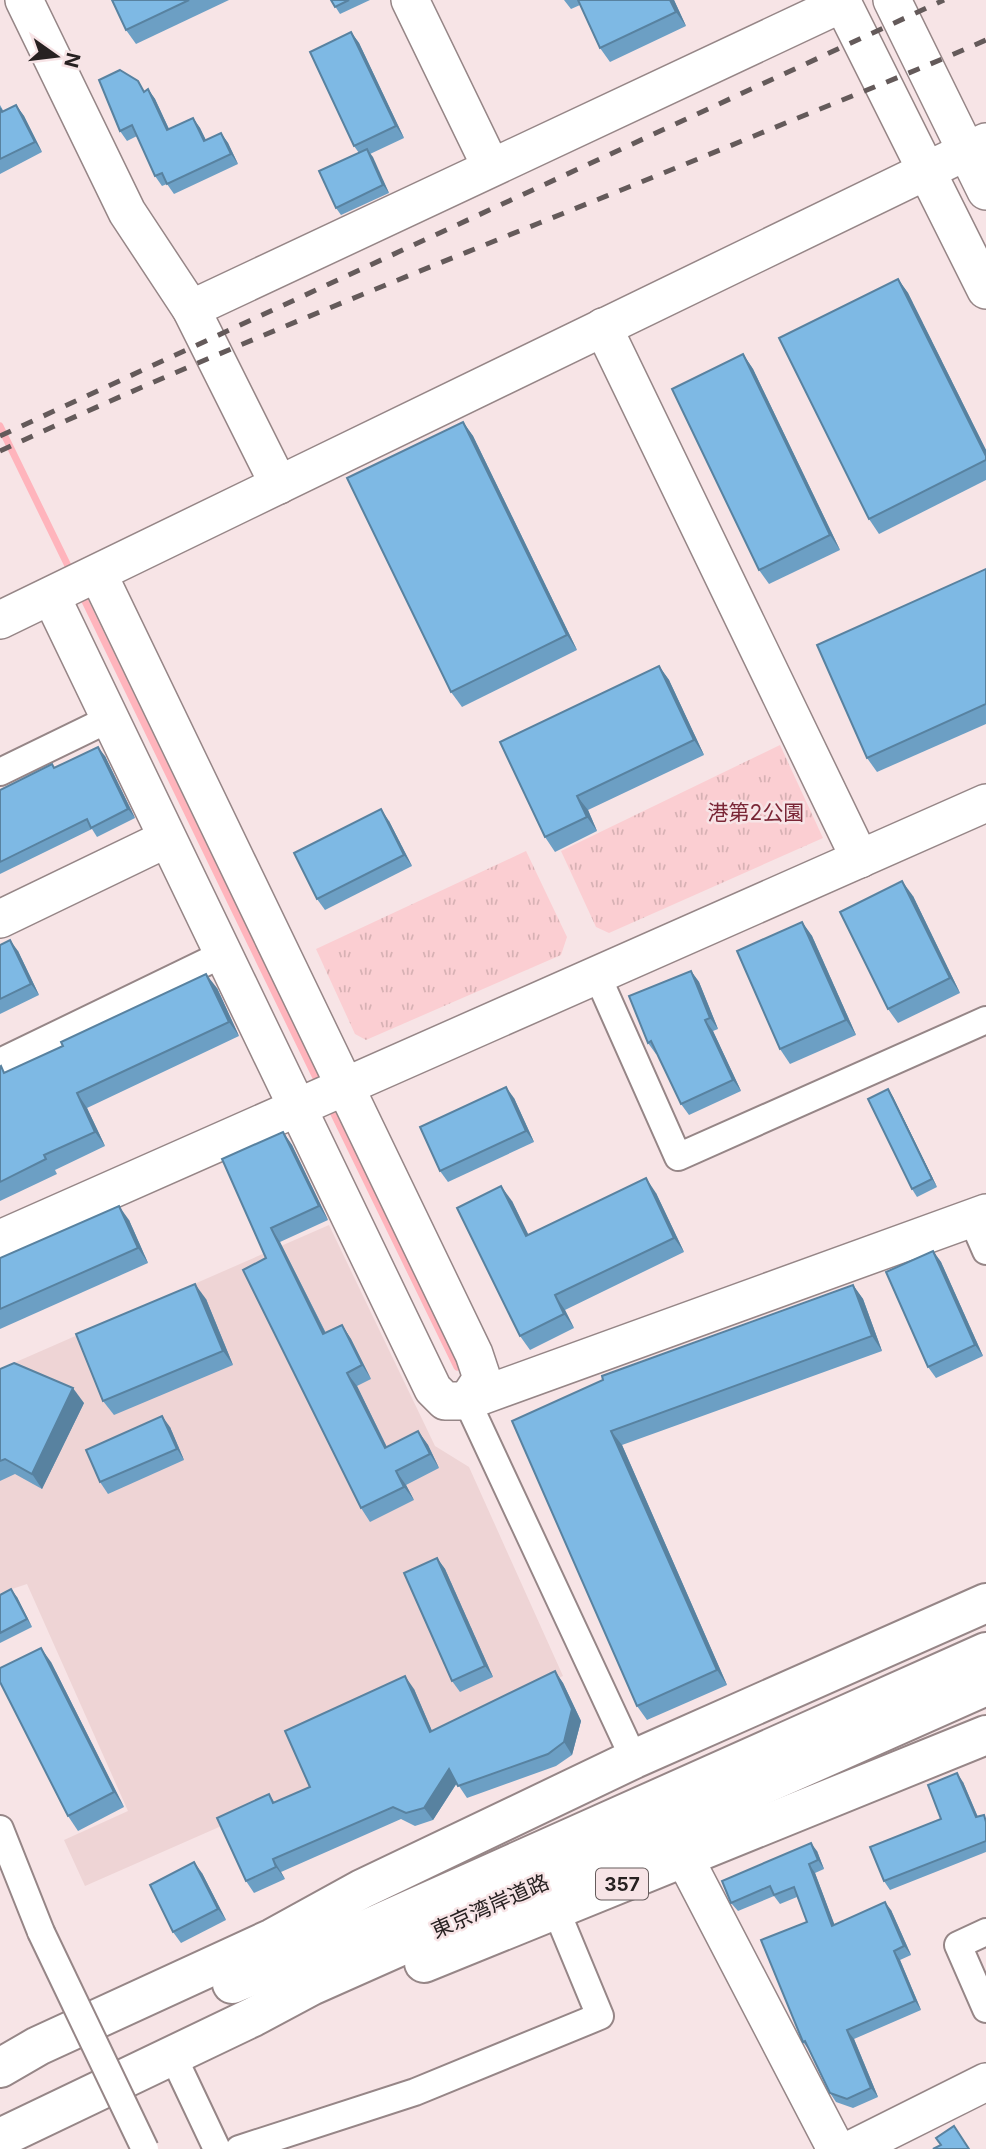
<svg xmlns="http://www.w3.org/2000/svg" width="986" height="2149" viewBox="0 0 986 2149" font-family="Inter,'Noto Sans JP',sans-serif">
  <defs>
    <pattern id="park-tufts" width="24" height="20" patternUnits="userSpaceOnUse" patternTransform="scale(1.75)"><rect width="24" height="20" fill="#fbced2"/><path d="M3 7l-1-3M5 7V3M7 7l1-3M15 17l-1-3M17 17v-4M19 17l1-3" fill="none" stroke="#d7b1b4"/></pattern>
  </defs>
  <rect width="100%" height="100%" fill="#f7e4e6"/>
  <path fill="#eed4d5" d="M329 1225 435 1446 469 1467 563 1676 85 1886 64 1840 128 1811 27 1584 0 1593V1369Z"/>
  <g fill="url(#park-tufts)">
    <path d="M780 745 823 838 609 933 596 927 561 851Z"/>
    <path d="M526 851 567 937 561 955 366 1040 355 1034 316 949Z"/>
  </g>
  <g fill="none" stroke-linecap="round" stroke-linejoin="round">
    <g stroke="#ffb4bc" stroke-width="7">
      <path d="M0 426 71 572"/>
      <path d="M81 593 320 1086"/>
      <path d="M330 1106 457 1367"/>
    </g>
    <g stroke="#968687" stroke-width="30">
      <g id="street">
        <path d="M0 772 109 719"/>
        <path d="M597 975 678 1157 986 1020"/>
        <path d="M0 1062 223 954"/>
        <path d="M972 1219 986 1251"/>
        <path d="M467 1401 634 1759"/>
        <path d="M0 1829 41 1932"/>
        <path d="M986 1932 958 1945 986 2009"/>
        <path d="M172 2054 217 2149"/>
        <path d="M239 2149 415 2092 600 2016 556 1910"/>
      </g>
    </g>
    <g stroke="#968687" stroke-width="40">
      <g id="secondary">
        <path d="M24 0 127 212 191 309 279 485"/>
        <path d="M410 0 491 167"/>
        <path d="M841 0 986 290"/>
        <path d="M892 0 986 191"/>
        <path d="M191 309 843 3"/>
        <path d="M603 327 860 859"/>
        <path d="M98 574 474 1354 482 1378 467 1401"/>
        <path d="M51 596 433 1389 445 1401H467L986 1213"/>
        <path d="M0 620 986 142"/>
        <path d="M0 919 166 839"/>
        <path d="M0 1239 986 803"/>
        <path d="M685 1859 836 2149"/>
        <path d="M852 2149 986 2082"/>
      </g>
    </g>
    <g stroke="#968687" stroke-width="42">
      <g id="highway">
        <path d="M424 1963 986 1735"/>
        <path d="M232 1984 344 1939 986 1652"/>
        <path d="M0 2068 38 2046 273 1938 362 1889 634 1759 986 1603"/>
        <path d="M0 2138 253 2017 311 1986 986 1686"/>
      </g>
    </g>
    <use href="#street" stroke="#fff" stroke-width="26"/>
    <use href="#secondary" stroke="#fff" stroke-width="37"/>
    <use href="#highway" stroke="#fff" stroke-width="38"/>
    <g stroke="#645a5a" stroke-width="5" stroke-dasharray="12 12" stroke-linecap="butt">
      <path d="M0 436 944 0"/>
      <path d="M0 451C258 331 525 231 788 122 854 95 921 69 986 40"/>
    </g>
    <g stroke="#968687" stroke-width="30" stroke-linecap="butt">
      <path id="street-bridge" d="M41 1932 145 2149"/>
    </g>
    <use href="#street-bridge" stroke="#fff" stroke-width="26"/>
  </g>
  <g fill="#6c9fc4">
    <path d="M112 0H229L136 44 126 30Z"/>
    <path d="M331 0H370L340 14Z"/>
    <path d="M564 0H674L686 26 610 62 600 48 580 5 571 9Z"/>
    <path d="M351 32 359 43 404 138 370 154 389 193 341 215 336 208 359 153 354 146Z"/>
    <path d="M148 89 155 99 169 129 193 118 200 128 206 140 221 133 228 143 238 164 174 194 167 184 162 186 155 176 137 136 127 141 120 131 145 91Z"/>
    <path d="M0 105 4 112 16 105 24 116 42 152 0 174Z"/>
    <path d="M898 279 908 293 986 450V480L879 534 869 519Z"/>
    <path d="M743 354 753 369 840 550 769 584 759 570Z"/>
    <path d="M463 422 473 436 577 650 462 707 451 692Z"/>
    <path d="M986 569V724L877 772 867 758Z"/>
    <path d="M659 666 669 680 704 755 588 810 597 831 555 852 545 837Z"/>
    <path d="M105 756 135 818 97 837 92 829 0 874V790L55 768Z"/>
    <path d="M389 821 412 866 325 910 317 899Z"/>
    <path d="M913 896 960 993 898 1023 888 1009Z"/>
    <path d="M802 922 812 936 856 1035 790 1064 780 1049Z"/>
    <path d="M0 945 18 951 39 995 0 1014Z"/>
    <path d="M691 971 699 982 718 1029 713 1031 741 1091 689 1115 681 1104 657 1053 656 1054 648 1043Z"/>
    <path d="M217 988 239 1036 87 1108 105 1146 55 1170 57 1174 0 1201V1067L5 1073Z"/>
    <path d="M888 1089 893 1097 937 1187 917 1197 912 1189Z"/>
    <path d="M514 1098 534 1142 448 1182 440 1171Z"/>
    <path d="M283 1132 292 1145 328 1220 280 1242 326 1333 342 1325 351 1339 371 1379 357 1386 387 1447 418 1431 428 1445 439 1468 406 1485 414 1500 370 1522 361 1508 266 1258Z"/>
    <path d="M656 1193 684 1252 565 1310 574 1328 530 1350 520 1336 512 1201 528 1235Z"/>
    <path d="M129 1220 148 1263 0 1329V1258Z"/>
    <path d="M933 1251 941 1262 983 1356 936 1378 928 1367Z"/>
    <path d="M853 1285 863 1299 882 1351 622 1445 727 1685 647 1720 637 1706 512 1421Z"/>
    <path d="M206 1299 233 1365 114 1415 103 1401Z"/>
    <path d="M0 1369 84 1403 42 1489 15 1474 0 1481Z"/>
    <path d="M170 1427 184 1460 108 1494 100 1482Z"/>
    <path d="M437 1558 445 1569 493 1677 460 1692 452 1681Z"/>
    <path d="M0 1595 17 1597 32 1627 0 1643Z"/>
    <path d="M51 1662 124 1807 78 1831 68 1816Z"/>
    <path d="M555 1671 563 1683 581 1721 572 1755 556 1766 467 1798 457 1783 433 1820 415 1826 401 1819 281 1872 285 1879 254 1893 246 1881 269 1794 275 1803 310 1787 414 1689 432 1731Z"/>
    <path d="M963 1782 978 1817 986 1819V1852L890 1890 884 1881 941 1819Z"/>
    <path d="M817 1851 824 1869 815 1873 834 1924 891 1910 911 1955 900 1960 921 2010 854 2039 878 2097 853 2108 836 2102 830 2093 809 2050 803 2042 807 1922 797 1897 780 1904 774 1896 738 1911 731 1903Z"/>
    <path d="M202 1873 226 1920 181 1943 173 1932Z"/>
  </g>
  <g fill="#5882a0">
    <path d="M670 0H674L686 26 676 12Z"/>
    <path d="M351 32 359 43 404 138 396 126Z"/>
    <path d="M148 89 155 99 174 140 167 130Z"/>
    <path d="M16 105 24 116 42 152 35 142Z"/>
    <path d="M193 118 200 128 211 151 204 141Z"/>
    <path d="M221 133 228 143 238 164 231 154Z"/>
    <path d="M367 149 373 157 389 193 383 185Z"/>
    <path d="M898 279 908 293 986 450V456Z"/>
    <path d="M743 354 753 369 840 550 830 535Z"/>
    <path d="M463 422 473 436 577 650 567 635Z"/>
    <path d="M659 666 669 680 704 755 694 740Z"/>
    <path d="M98 747 105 756 135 818 128 809Z"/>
    <path d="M577 796 588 810 597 831 587 817Z"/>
    <path d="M381 809 389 821 412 866 404 855Z"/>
    <path d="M902 881 913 896 960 993 950 978Z"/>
    <path d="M802 922 812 936 856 1035 846 1020Z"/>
    <path d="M10 940 18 951 39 995 31 984Z"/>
    <path d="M691 971 699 982 718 1029 710 1018Z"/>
    <path d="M206 974 217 988 239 1036 229 1022Z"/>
    <path d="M705 1020 713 1031 741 1091 733 1080Z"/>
    <path d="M506 1087 514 1098 534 1142 526 1131Z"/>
    <path d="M888 1089 893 1097 937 1187 932 1179Z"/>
    <path d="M77 1093 87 1108 105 1146 95 1132Z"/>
    <path d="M283 1132 292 1145 328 1220 319 1206Z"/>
    <path d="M646 1178 656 1193 684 1252 674 1238Z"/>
    <path d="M501 1186 512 1201 536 1250 526 1236Z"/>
    <path d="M119 1206 129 1220 148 1263 138 1248Z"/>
    <path d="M271 1228 280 1242 333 1348 323 1334Z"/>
    <path d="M933 1251 941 1262 983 1356 975 1345Z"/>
    <path d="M195 1284 206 1299 233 1365 223 1351Z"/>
    <path d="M853 1285 863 1299 882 1351 872 1336Z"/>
    <path d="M555 1295 565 1310 574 1328 564 1314Z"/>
    <path d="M342 1325 351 1339 371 1379 362 1365Z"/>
    <path d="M347 1373 357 1386 394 1462 385 1448Z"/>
    <path d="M73 1388 84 1403 42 1489 32 1474Z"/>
    <path d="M162 1416 170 1427 184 1460 177 1449Z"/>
    <path d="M418 1431 428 1445 439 1468 430 1454Z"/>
    <path d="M611 1431 622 1445 727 1685 717 1670Z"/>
    <path d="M396 1471 406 1485 414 1500 404 1487Z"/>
    <path d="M437 1558 445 1569 493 1677 485 1666Z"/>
    <path d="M11 1589 17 1597 32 1627 27 1619Z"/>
    <path d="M41 1648 51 1662 124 1807 114 1792Z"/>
    <path d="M555 1671 563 1683 581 1721 572 1755 564 1742Z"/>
    <path d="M405 1676 414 1689 438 1745 430 1732Z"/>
    <path d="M449 1769 458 1781 433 1820 424 1808Z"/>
    <path d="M957 1773 963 1782 982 1827 976 1817Z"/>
    <path d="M811 1843 817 1851 824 1869 818 1860Z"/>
    <path d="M273 1859 281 1872 285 1879 276 1867Z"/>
    <path d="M194 1862 202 1873 226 1920 218 1909Z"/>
    <path d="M809 1864 815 1873 838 1934 832 1926Z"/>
    <path d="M885 1902 891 1910 911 1955 904 1946Z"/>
    <path d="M894 1951 900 1960 921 2010 915 2001Z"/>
    <path d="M847 2030 854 2039 878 2097 871 2088Z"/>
  </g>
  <g fill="#7eb9e4" stroke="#5882a0" stroke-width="2">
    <path d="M112 0H189L126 30Z"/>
    <path d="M331 0H349L335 7Z"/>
    <path d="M578 0H670L676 12 600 48Z"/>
    <path d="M351 32 396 126 354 146 310 52Z"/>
    <path d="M120 70 138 81 144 92 148 89 167 130 193 118 204 141 221 133 231 154 167 184 162 173 155 176 132 125 120 131 99 80Z"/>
    <path d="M16 105 35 142 0 159V108L2 112Z"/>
    <path d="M367 149 383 185 336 208 319 171Z"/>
    <path d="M898 279 986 456V460L869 519 779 338Z"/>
    <path d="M743 354 830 535 759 570 672 389Z"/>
    <path d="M463 422 567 635 451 692 347 478Z"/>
    <path d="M986 569V704L867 758 817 645Z"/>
    <path d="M659 666 694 740 577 796 587 817 545 837 500 742Z"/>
    <path d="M98 747 128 809 91 828 87 819 0 862V790L52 764 54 768Z"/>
    <path d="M381 809 404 855 317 899 294 853Z"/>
    <path d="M902 881 950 978 888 1009 840 912Z"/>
    <path d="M802 922 846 1020 780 1049 737 951Z"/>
    <path d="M10 940 31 984 0 999V945Z"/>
    <path d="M691 971 710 1018 705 1020 733 1080 681 1104 651 1041 648 1043 629 996Z"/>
    <path d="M206 974 229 1022 77 1093 95 1132 44 1155 46 1159 0 1182V1067L1 1066 4 1073 63 1046 61 1042Z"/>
    <path d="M506 1087 526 1131 440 1171 420 1127Z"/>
    <path d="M888 1089 932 1179 912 1189 868 1099Z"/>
    <path d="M283 1132 319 1206 271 1228 323 1334 342 1325 362 1365 347 1373 385 1448 418 1431 430 1454 396 1471 404 1487 361 1508 243 1270 266 1258 222 1159Z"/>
    <path d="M646 1178 674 1238 555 1295 564 1314 520 1336 457 1208 501 1186 526 1236Z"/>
    <path d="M119 1206 138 1248 0 1309V1258Z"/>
    <path d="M933 1251 975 1345 928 1367 886 1272Z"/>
    <path d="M195 1284 223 1351 103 1401 76 1334Z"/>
    <path d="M853 1285 872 1336 611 1431 717 1670 637 1706 512 1421 603 1380 602 1376Z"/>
    <path d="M14 1363 73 1388 32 1474 5 1459 0 1461V1369Z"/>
    <path d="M162 1416 177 1449 100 1482 86 1450Z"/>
    <path d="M437 1558 485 1666 452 1681 404 1573Z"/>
    <path d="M11 1589 27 1619 0 1633V1595Z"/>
    <path d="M41 1648 114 1792 68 1816 0 1682V1668Z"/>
    <path d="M555 1671 572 1709 564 1742 548 1754 458 1786 449 1769 424 1808 406 1813 393 1807 273 1859 276 1867 246 1881 217 1818 269 1794 273 1803 310 1787 285 1731 405 1676 430 1732Z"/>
    <path d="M957 1773 976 1817 984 1815 986 1822V1842V1841L884 1881 870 1847 941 1819 928 1785Z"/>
    <path d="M811 1843 818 1860 809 1864 832 1926 885 1902 904 1946 894 1951 915 2001 847 2030 871 2088 847 2099 830 2093 805 2041 803 2042 761 1940 807 1922 794 1887 774 1895 770 1886 731 1903 722 1881Z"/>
    <path d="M194 1862 218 1909 173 1932 150 1885Z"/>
    <path d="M954 2126 969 2149H933L941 2145 936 2138Z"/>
  </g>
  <g text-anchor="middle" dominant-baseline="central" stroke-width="5" stroke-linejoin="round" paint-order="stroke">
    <rect fill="#f7e4e6" stroke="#655c5c" stroke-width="2" x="596" y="1868.5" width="52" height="31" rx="5"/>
    <g font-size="19" font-weight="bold" fill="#272121">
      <text x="622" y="1884">357</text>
    </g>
    <g font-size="21" fill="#7a2636" stroke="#f7e4e6">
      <text x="756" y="812">港第2公園</text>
    </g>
    <g font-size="21" fill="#272121" stroke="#f7e4e6">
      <text transform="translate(490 1906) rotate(-24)">東京湾岸道路</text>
    </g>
  </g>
  <g transform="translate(56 56) rotate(104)" stroke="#f7e4e6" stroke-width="5" paint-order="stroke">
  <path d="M0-5L12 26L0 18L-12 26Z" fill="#272121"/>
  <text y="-10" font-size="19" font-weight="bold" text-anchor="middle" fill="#272121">N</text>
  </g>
</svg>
